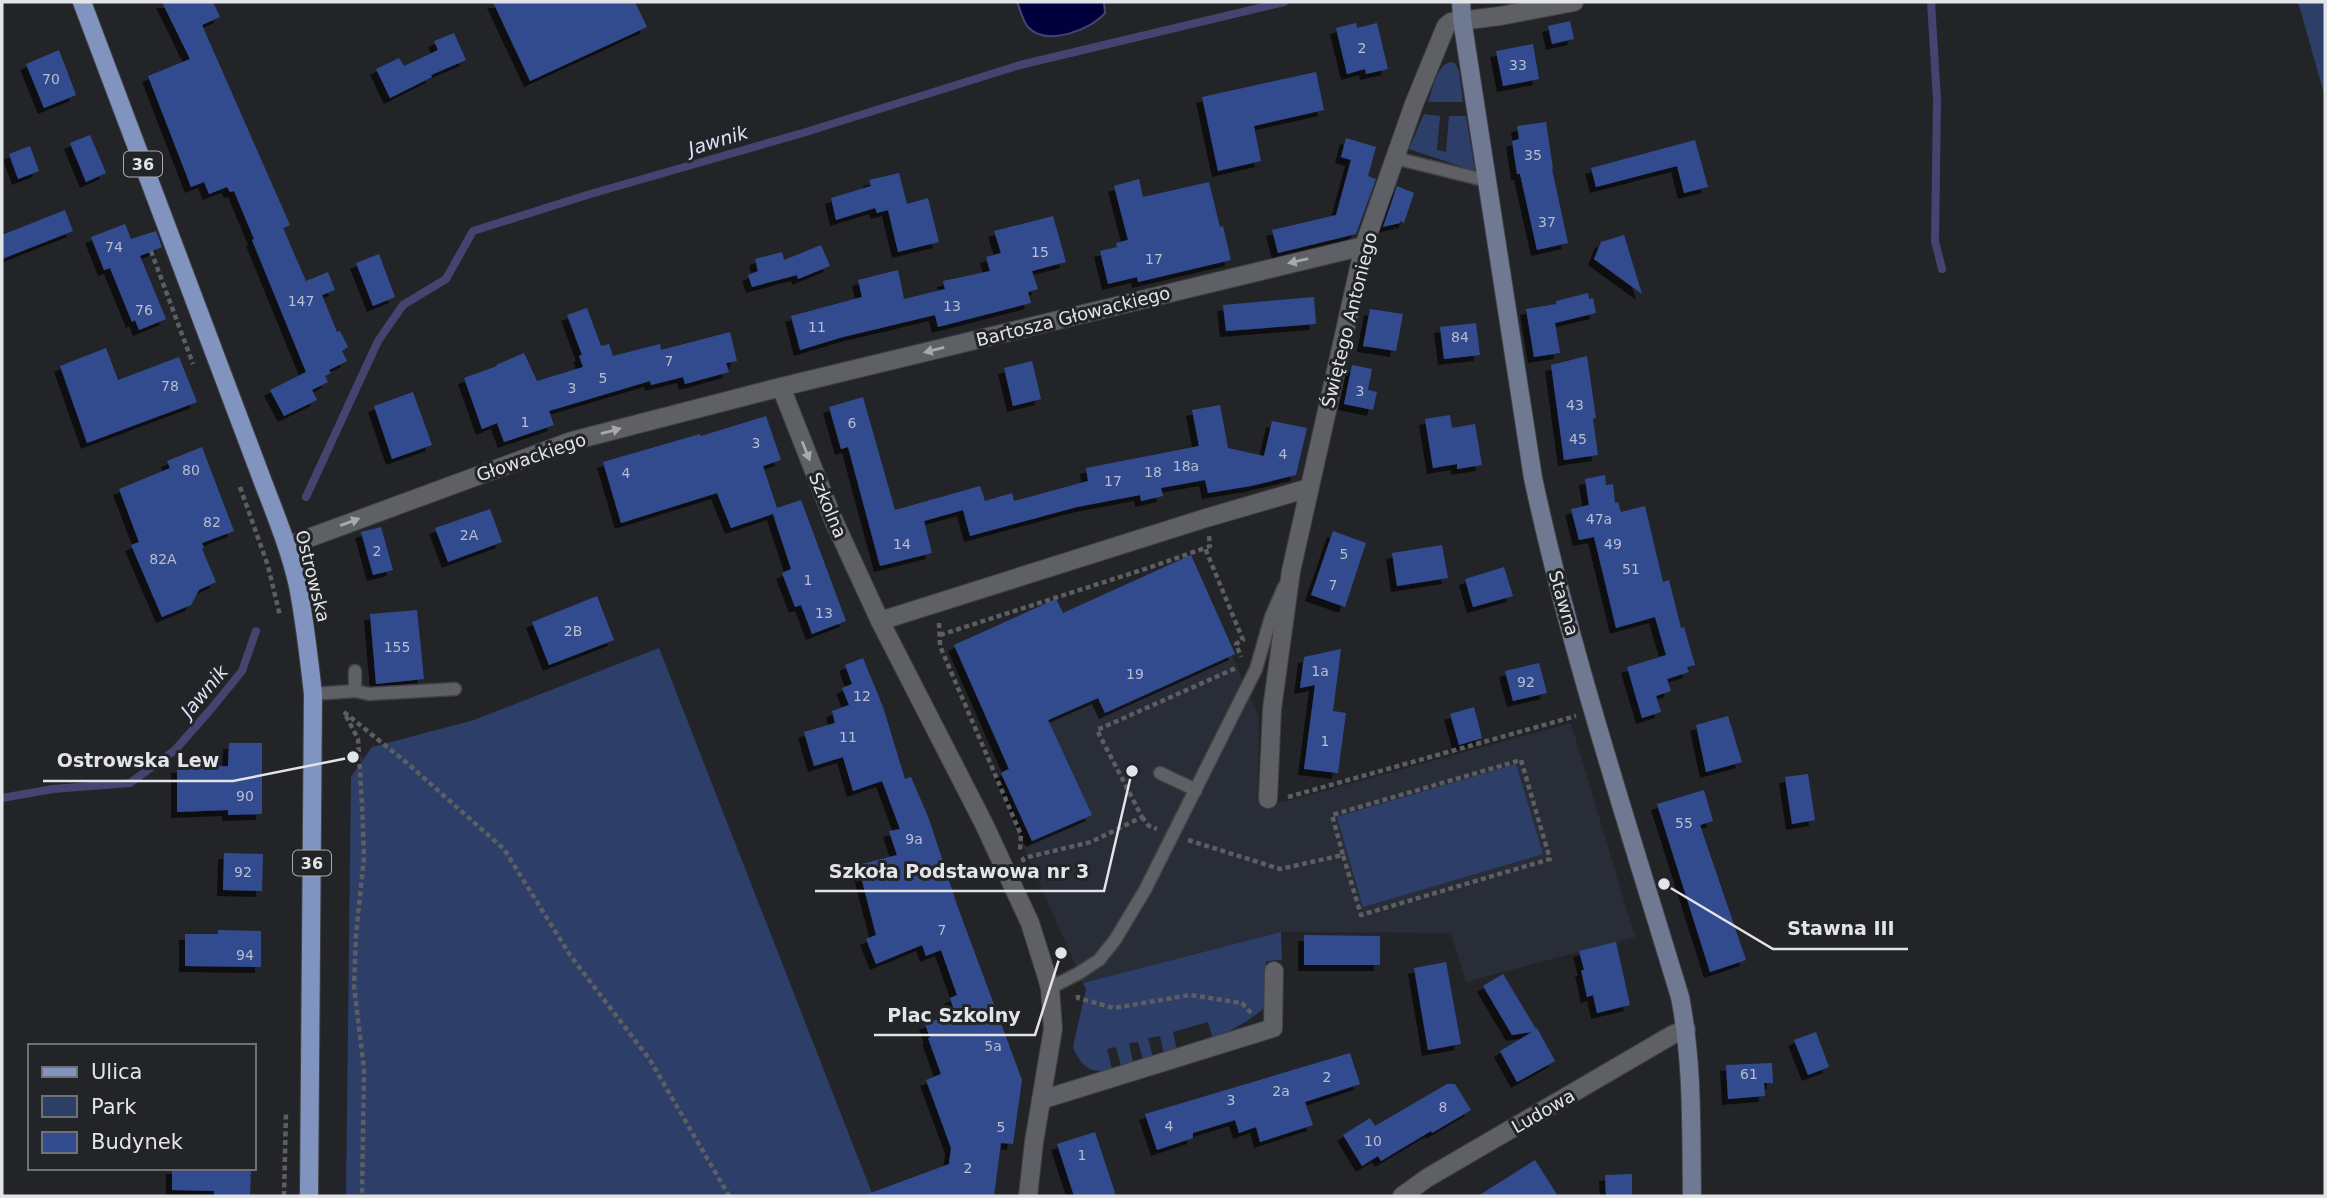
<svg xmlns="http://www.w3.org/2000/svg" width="2327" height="1198" viewBox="0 0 2327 1198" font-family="'DejaVu Sans',sans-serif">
  <defs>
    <filter id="shadow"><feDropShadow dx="-6" dy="6" stdDeviation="0" flood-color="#0009"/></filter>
  </defs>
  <rect width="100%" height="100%" fill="#222428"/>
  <path fill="#292d37" d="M1191 555 1235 654 1232 656 1259 717 1258 803 1283 802 1571 723 1635 937 1466 982 1451 933 1281 932 1083 983 1023 846 1032 841 1001 773 1009 768 954 645 1056 599 1063 613Z"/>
  <g fill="#2d3f69">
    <path d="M2298 2H2325V97Z"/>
    <path d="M1450 62 1455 63 1459 71 1463 102H1428C1433 89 1436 66 1450 62Z"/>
    <path d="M1424 114 1440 116 1437 150 1446 152 1449 116H1466L1475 171 1409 149Z"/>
    <path d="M659 648 873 1196H346L351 777 372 747 474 720Z"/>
    <path d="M1516 764 1543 854 1363 907 1337 817Z"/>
    <path d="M1281 932 1282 960 1266 961V1007L1247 1021 1213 1040 1208 1022 1173 1032 1177 1050 1164 1054 1160 1036 1148 1038 1153 1057 1143 1060 1138 1042 1129 1043 1133 1063 1121 1066 1116 1047 1107 1049 1112 1069C1091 1075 1081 1067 1073 1047L1086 989 1083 983Z"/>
  </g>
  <path fill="#01003d" stroke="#454470" stroke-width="2" d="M1017 2H1104L1105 13C1091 30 1046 47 1028 27 1023 22 1020 9 1017 2Z"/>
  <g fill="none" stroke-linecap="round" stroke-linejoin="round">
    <g stroke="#454470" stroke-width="8">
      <path d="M1931 2 1937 100 1935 241 1942 269"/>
      <path d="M306 497 378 341 403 305 446 279 473 231 587 195 806 132 1020 65 1284 2"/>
      <path d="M2 798 53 789 130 783 175 750 211 709 242 671 256 631"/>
    </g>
  </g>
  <g fill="#324c8f" filter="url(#shadow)">
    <path d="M162 2H213L220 17 202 25 290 225 283 228 306 281 328 272 335 290 322 295 337 332 340 331 348 347 342 351 347 361 329 370 331 373 325 376 328 382 312 390 317 400 284 416 270 390 306 372 252 240 254 239 234 191 230 192 227 187 209 194 204 182 191 187 148 76 190 59Z"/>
    <path d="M493 2H635L647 27 530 81Z"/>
    <path d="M1570 21 1574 39 1552 44 1548 26Z"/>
    <path d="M1356 23 1357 28 1377 23 1388 69 1366 74 1365 69 1347 74 1336 28Z"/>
    <path d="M454 33 466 60 431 75 432 77 390 98 376 69 399 58 404 66 438 50 434 41Z"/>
    <path d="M1533 44 1539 79 1503 86 1496 51Z"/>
    <path d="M59 50 76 95 44 108 26 64Z"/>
    <path d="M1316 72 1324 110 1254 126 1261 161 1218 171 1202 97Z"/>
    <path d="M1546 122 1553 169H1552L1568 243 1537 250 1520 174H1517L1512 141 1519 139 1517 126Z"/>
    <path d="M90 135 106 173 86 182 70 143Z"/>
    <path d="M1346 138 1376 147 1368 176 1376 179 1356 234 1278 253 1272 230 1336 215 1351 160 1341 157Z"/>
    <path d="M1695 140 1708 187 1684 193 1677 166 1596 187 1591 168Z"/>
    <path d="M30 146 39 171 18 179 9 154Z"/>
    <path d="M899 173 907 204 928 198 939 242 898 252 888 210 877 213 875 208 836 220 831 198 871 186 869 180Z"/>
    <path d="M1139 179 1143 197 1209 182 1220 227 1223 226 1231 260 1138 282 1137 277 1108 284 1100 251 1117 247 1116 243 1128 240 1114 186Z"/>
    <path d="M1397 186 1414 193 1404 223 1400 221V223L1383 227Z"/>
    <path d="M65 210 73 231 2 259V235Z"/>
    <path d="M1053 216 1066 262 1032 271 1038 289 1028 292 1031 303 938 327 935 315 843 337 800 350 791 316 862 297 858 280 898 270 904 299 945 289 943 281 990 271 986 257 1001 253 994 231Z"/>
    <path d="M125 224 131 239 156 231 162 247 140 256 166 319 139 330 135 320 132 322 110 268 104 270 91 237Z"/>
    <path d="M1624 235 1642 294 1594 259 1601 242Z"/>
    <path d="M821 245 830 266 798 279 797 275 752 287 748 275 758 271 755 259 782 252 784 260Z"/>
    <path d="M379 254 395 297 373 306 356 263Z"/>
    <path d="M1588 293 1589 299 1593 298 1596 313 1555 323 1560 353 1534 357 1526 309 1556 304V301Z"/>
    <path d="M1314 297 1316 324 1226 331 1223 305Z"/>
    <path d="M587 308 601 346 609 344 613 356 660 344 661 350 730 332 737 361 726 363 729 372 685 384 683 377 651 385 650 381 549 411 554 425 504 442 497 423 482 429 464 378 497 366 496 365 524 353 537 381 583 367 579 356 582 355 567 315Z"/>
    <path d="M1370 309 1403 314 1396 351 1363 346Z"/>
    <path d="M1476 323 1480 355 1444 359 1440 327Z"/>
    <path d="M106 348 118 380 179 357 197 402 87 443 60 366Z"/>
    <path d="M1587 356 1596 418 1593 419 1598 455 1564 460 1551 365Z"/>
    <path d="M1032 361 1041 399 1013 406 1004 368Z"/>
    <path d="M1352 365 1372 369 1368 390 1377 392 1373 410 1344 404Z"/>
    <path d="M413 392 432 445 392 459 374 406Z"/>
    <path d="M863 397 895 510 980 486 985 501 1012 493 1014 501 1088 481 1086 468 1199 446 1192 410 1220 405 1228 448 1264 456 1272 421 1307 428 1296 475 1251 486 1208 493 1205 480 1161 488 1163 496 1141 501 1140 495 1077 507 970 536 963 510 924 521 932 553 880 566 848 447 841 449 829 407Z"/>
    <path d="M1450 415 1452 428 1475 424 1482 465 1457 469V464L1433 468 1425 419Z"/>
    <path d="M766 416 781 460 763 466 777 508 801 500 846 621 812 634 801 605 795 607 782 573 791 569 773 514 731 528 717 493 621 523 603 462 700 434 701 436Z"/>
    <path d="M202 447 234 531 202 543 204 548 202 549 216 582 199 590 191 605 162 617 131 545 139 542 119 489 170 468 167 461Z"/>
    <path d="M1605 475 1606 485 1613 484 1615 503 1618 502 1621 512 1645 506 1663 582 1669 580 1681 628 1684 627 1695 665 1687 667 1689 672 1667 679 1671 691 1656 696 1661 712 1642 718 1627 667 1666 655 1655 617 1616 628 1594 537 1579 540 1571 509 1589 505 1585 479Z"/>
    <path d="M490 509 502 542 448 562 435 528Z"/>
    <path d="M381 527 393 570 373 575 361 532Z"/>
    <path d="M1333 531 1366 543 1345 607 1311 595Z"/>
    <path d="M1442 545 1448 578 1397 586 1392 553Z"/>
    <path d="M1191 555 1235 654 1105 713 1098 698 1048 720 1092 815 1032 841 1001 773 1009 769 954 645 1056 599 1063 613Z"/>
    <path d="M1504 567 1513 596 1473 607 1465 579Z"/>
    <path d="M597 596 614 640 549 665 532 622Z"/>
    <path d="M417 610 424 679 376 684 370 614Z"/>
    <path d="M1341 649 1333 711 1346 713 1338 773 1304 769 1315 685 1300 688 1304 657Z"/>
    <path d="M863 658 883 707 905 779 911 777 929 819 957 905 1022 1080 1013 1144 1001 1143 994 1196H868V1194L949 1164 951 1148 926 1080 941 1074 928 1038H930L925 1024 955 1013 950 998 957 995 941 950 926 956 922 945 876 964 866 939 876 935 858 865 897 855 889 831 900 829 882 781 853 791 843 757 814 766 804 732 835 723 832 711 849 705 842 688 852 684 845 665Z"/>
    <path d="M1539 663 1547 693 1513 701 1505 671Z"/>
    <path d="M1474 707 1482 738 1459 745 1450 714Z"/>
    <path d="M1728 716 1742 762 1706 772 1696 725Z"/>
    <path d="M229 743H262V814L228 815V810L177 812V767L228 766Z"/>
    <path d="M1808 774 1815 820 1792 824 1785 777Z"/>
    <path d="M1704 790 1713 821 1700 825 1746 960 1710 972 1657 804Z"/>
    <path d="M224 853 263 854 262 891 223 890Z"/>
    <path d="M218 930 261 931V967L185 966V934H218Z"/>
    <path d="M1304 935 1380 936V965H1304Z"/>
    <path d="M1616 942 1630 1005 1597 1013 1593 995 1587 997 1581 970H1584L1579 951Z"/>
    <path d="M1446 962 1461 1044 1428 1050 1414 968Z"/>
    <path d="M1503 974 1536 1029 1537 1028 1555 1061 1517 1082 1500 1051 1532 1032 1512 1035 1483 986Z"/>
    <path d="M1816 1032 1829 1067 1808 1075 1794 1040Z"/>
    <path d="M1350 1053 1360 1084 1305 1102 1313 1125 1260 1142 1256 1127 1239 1133 1235 1120 1193 1133V1138L1157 1150 1145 1114Z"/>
    <path d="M1772 1063 1773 1083H1764L1765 1096 1728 1099 1726 1065Z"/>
    <path d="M1447 1084H1455L1471 1110 1432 1133 1431 1131 1381 1161 1378 1156 1362 1166 1343 1135 1370 1118 1375 1126Z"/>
    <path d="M1095 1132 1116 1196H1074L1057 1144Z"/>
    <path d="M1535 1160 1558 1196H1478Z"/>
    <path d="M172 1168H251L250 1196H214V1191L172 1190Z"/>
    <path d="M1632 1174V1196H1606L1605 1175Z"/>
  </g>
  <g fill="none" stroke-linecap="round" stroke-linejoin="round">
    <g stroke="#404144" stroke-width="15">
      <g id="lane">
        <path d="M1395 158 1488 181"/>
        <path d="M355 691 369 694 455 689"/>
        <path d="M313 694 355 691V671"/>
        <path d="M1160 773 1196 790"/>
        <path d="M1050 988 1079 973 1099 960 1115 940 1145 890 1256 669 1271 617 1284 587"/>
      </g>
    </g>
    <g stroke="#404144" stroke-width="20">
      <g id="street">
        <path d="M781 387 833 519 880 621"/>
        <path d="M287 546 572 441 781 387 1364 246"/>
        <path d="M1268 799 1272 709 1291 571 1364 246 1414 104 1446 26 1451 22 1500 16 1574 2"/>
        <path d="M1041 1100 1273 1028 1274 971"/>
        <path d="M1028 1196 1034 1142 1053 1029 1050 988 1046 974 1030 923 984 824 880 621 1206 518 1309 488"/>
        <path d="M1402 1196 1427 1178 1672 1035 1686 1029"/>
      </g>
    </g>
    <g stroke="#404144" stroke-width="20">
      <path id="secondary" d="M1461 2 1462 19 1533 478C1571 654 1628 825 1680 997 1693 1063 1691 1130 1692 1196"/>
    </g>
    <g stroke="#404144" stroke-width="20">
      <path id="primary" d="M82 2 263 482C276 516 290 550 298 586 305 622 309 658 313 694L309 1196"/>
    </g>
    <g stroke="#5d5e62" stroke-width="4.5" stroke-dasharray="5 3.5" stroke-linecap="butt">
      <path d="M151 251 193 364"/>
      <path d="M240 487 268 566 280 616"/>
      <path d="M1209 536 1210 546 1205 548 1243 640 1236 644 1241 657"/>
      <path d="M939 623 940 646 1021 835 1020 850"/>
      <path d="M940 635 1151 567 1205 548"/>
      <path d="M344 712 407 763 504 849 570 955 650 1060 729 1196"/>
      <path d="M346 716 358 739 362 803 364 857 356 935 354 986 364 1069 362 1196"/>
      <path d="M1288 797 1576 716"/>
      <path d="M1142 817 1149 826 1157 829"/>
      <path d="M1188 840 1280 869 1343 855 1332 815 1521 760 1550 859 1361 915 1343 855"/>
      <path d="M1024 862 1023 859 1028 857 1091 842 1142 817 1097 730 1236 668"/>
      <path d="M1078 995V998L1114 1008 1190 995 1242 1003 1251 1013"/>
      <path d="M284 1196 286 1113"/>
    </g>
    <use href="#lane" stroke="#5e6065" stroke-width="12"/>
    <use href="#street" stroke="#5e6065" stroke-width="18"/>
    <use href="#secondary" stroke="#6f7a92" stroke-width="18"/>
    <use href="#primary" stroke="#8194c0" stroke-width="18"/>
  </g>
  <defs><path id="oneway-solid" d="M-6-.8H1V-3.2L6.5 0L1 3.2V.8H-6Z" transform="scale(1.75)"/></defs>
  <g fill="#a7a9ac">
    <use href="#oneway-solid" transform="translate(1298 261) rotate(167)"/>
    <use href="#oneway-solid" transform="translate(934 350) rotate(166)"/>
    <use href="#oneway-solid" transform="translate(611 431) rotate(-15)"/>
    <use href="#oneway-solid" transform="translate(806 451) rotate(68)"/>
    <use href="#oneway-solid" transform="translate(350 522) rotate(-20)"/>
  </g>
  <g text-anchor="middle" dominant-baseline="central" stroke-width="6" stroke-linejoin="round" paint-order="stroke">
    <g font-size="14" fill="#b7bed1">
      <text x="1362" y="48">2</text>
      <text x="1518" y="65">33</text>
      <text x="51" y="79">70</text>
      <text x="1533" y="155">35</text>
      <text x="1547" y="222">37</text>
      <text x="114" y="247">74</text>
      <text x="1040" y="252">15</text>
      <text x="1154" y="259">17</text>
      <text x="301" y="301">147</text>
      <text x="952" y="306">13</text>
      <text x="144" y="310">76</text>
      <text x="817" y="327">11</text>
      <text x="1460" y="337">84</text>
      <text x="669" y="361">7</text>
      <text x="603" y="378">5</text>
      <text x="170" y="386">78</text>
      <text x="572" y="388">3</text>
      <text x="1360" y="391">3</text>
      <text x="1575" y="405">43</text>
      <text x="525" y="422">1</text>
      <text x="852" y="423">6</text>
      <text x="1578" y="439">45</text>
      <text x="756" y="443">3</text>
      <text x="1283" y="454">4</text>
      <text x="1186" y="466">18a</text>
      <text x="191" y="470">80</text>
      <text x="1153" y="472">18</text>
      <text x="626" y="473">4</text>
      <text x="1113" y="481">17</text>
      <text x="1599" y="519">47a</text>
      <text x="212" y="522">82</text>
      <text x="469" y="535">2A</text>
      <text x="902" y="544">14</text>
      <text x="1613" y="544">49</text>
      <text x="377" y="551">2</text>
      <text x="1344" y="554">5</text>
      <text x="163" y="559">82A</text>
      <text x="1631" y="569">51</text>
      <text x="808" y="580">1</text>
      <text x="1333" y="585">7</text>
      <text x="824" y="613">13</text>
      <text x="573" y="631">2B</text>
      <text x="397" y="647">155</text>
      <text x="1320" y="671">1a</text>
      <text x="1135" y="674">19</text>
      <text x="1526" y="682">92</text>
      <text x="862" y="696">12</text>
      <text x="848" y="737">11</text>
      <text x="1325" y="741">1</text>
      <text x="245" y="796">90</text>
      <text x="1684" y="823">55</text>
      <text x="914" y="839">9a</text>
      <text x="243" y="872">92</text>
      <text x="942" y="930">7</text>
      <text x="245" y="955">94</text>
      <text x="993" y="1046">5a</text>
      <text x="1749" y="1074">61</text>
      <text x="1327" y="1077">2</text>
      <text x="1281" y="1091">2a</text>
      <text x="1231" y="1100">3</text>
      <text x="1443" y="1107">8</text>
      <text x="1169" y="1126">4</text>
      <text x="1001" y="1127">5</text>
      <text x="1373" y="1141">10</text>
      <text x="1082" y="1155">1</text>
      <text x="968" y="1168">2</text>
    </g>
    <g fill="#222428" stroke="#a9aaae" stroke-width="2">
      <rect x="124" y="151.5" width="38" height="25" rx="5"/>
      <rect x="293" y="850.5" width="38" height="25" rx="5"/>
    </g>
    <g font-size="16" font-weight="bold" fill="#e3e4e7">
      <text x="143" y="164">36</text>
      <text x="312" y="863">36</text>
    </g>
    <g font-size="18" fill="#e3e4e7" stroke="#222428">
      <text transform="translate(1073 316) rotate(-14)">Bartosza Głowackiego</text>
      <text transform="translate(1349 320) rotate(-76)">Świętego Antoniego</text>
      <text transform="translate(531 457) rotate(-19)">Głowackiego</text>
      <text transform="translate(828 505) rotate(67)">Szkolna</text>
      <text transform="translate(313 576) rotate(76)">Ostrowska</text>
      <text transform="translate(1564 603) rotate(74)">Stawna</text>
      <text transform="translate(1543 1111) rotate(-30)">Ludowa</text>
    </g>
    <g font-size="19" font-style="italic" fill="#dae3f7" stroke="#222428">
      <text transform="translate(718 140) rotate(-17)">Jawnik</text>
      <text transform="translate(204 691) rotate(-50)">Jawnik</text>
    </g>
  </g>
  <path fill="none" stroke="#e3e4e7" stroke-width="2.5" d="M353 757L233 781H43M1132 771L1104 891H815M1664 884L1773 949H1908M1061 953L1035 1035H874"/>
  <g fill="#e3e4e7" stroke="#222428" stroke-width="2.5">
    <circle cx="353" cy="757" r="7"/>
    <circle cx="1132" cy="771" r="7"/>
    <circle cx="1664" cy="884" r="7"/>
    <circle cx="1061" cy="953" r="7"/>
  </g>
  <g font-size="19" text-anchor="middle" font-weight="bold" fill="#e3e4e7" stroke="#222428" stroke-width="6" stroke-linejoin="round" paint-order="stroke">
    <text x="138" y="767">Ostrowska Lew</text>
    <text x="959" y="878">Szkoła Podstawowa nr 3</text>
    <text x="1841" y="935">Stawna III</text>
    <text x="954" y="1022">Plac Szkolny</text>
  </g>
  <rect width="2327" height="1198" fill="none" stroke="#e3e4e7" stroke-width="7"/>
  <rect x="28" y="1044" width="228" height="126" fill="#222428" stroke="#6f7174" stroke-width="2"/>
  <rect x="42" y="1067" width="35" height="10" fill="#8194c0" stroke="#6f7174" stroke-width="2"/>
  <text x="91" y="1079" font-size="21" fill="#e3e4e7">Ulica</text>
  <rect x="42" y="1096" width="35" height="21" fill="#2d3f69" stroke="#6f7174" stroke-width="2"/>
  <text x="91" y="1114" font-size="21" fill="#e3e4e7">Park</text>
  <rect x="42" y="1132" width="35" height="21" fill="#324c8f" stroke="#6f7174" stroke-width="2"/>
  <text x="91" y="1149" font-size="21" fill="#e3e4e7">Budynek</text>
</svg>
